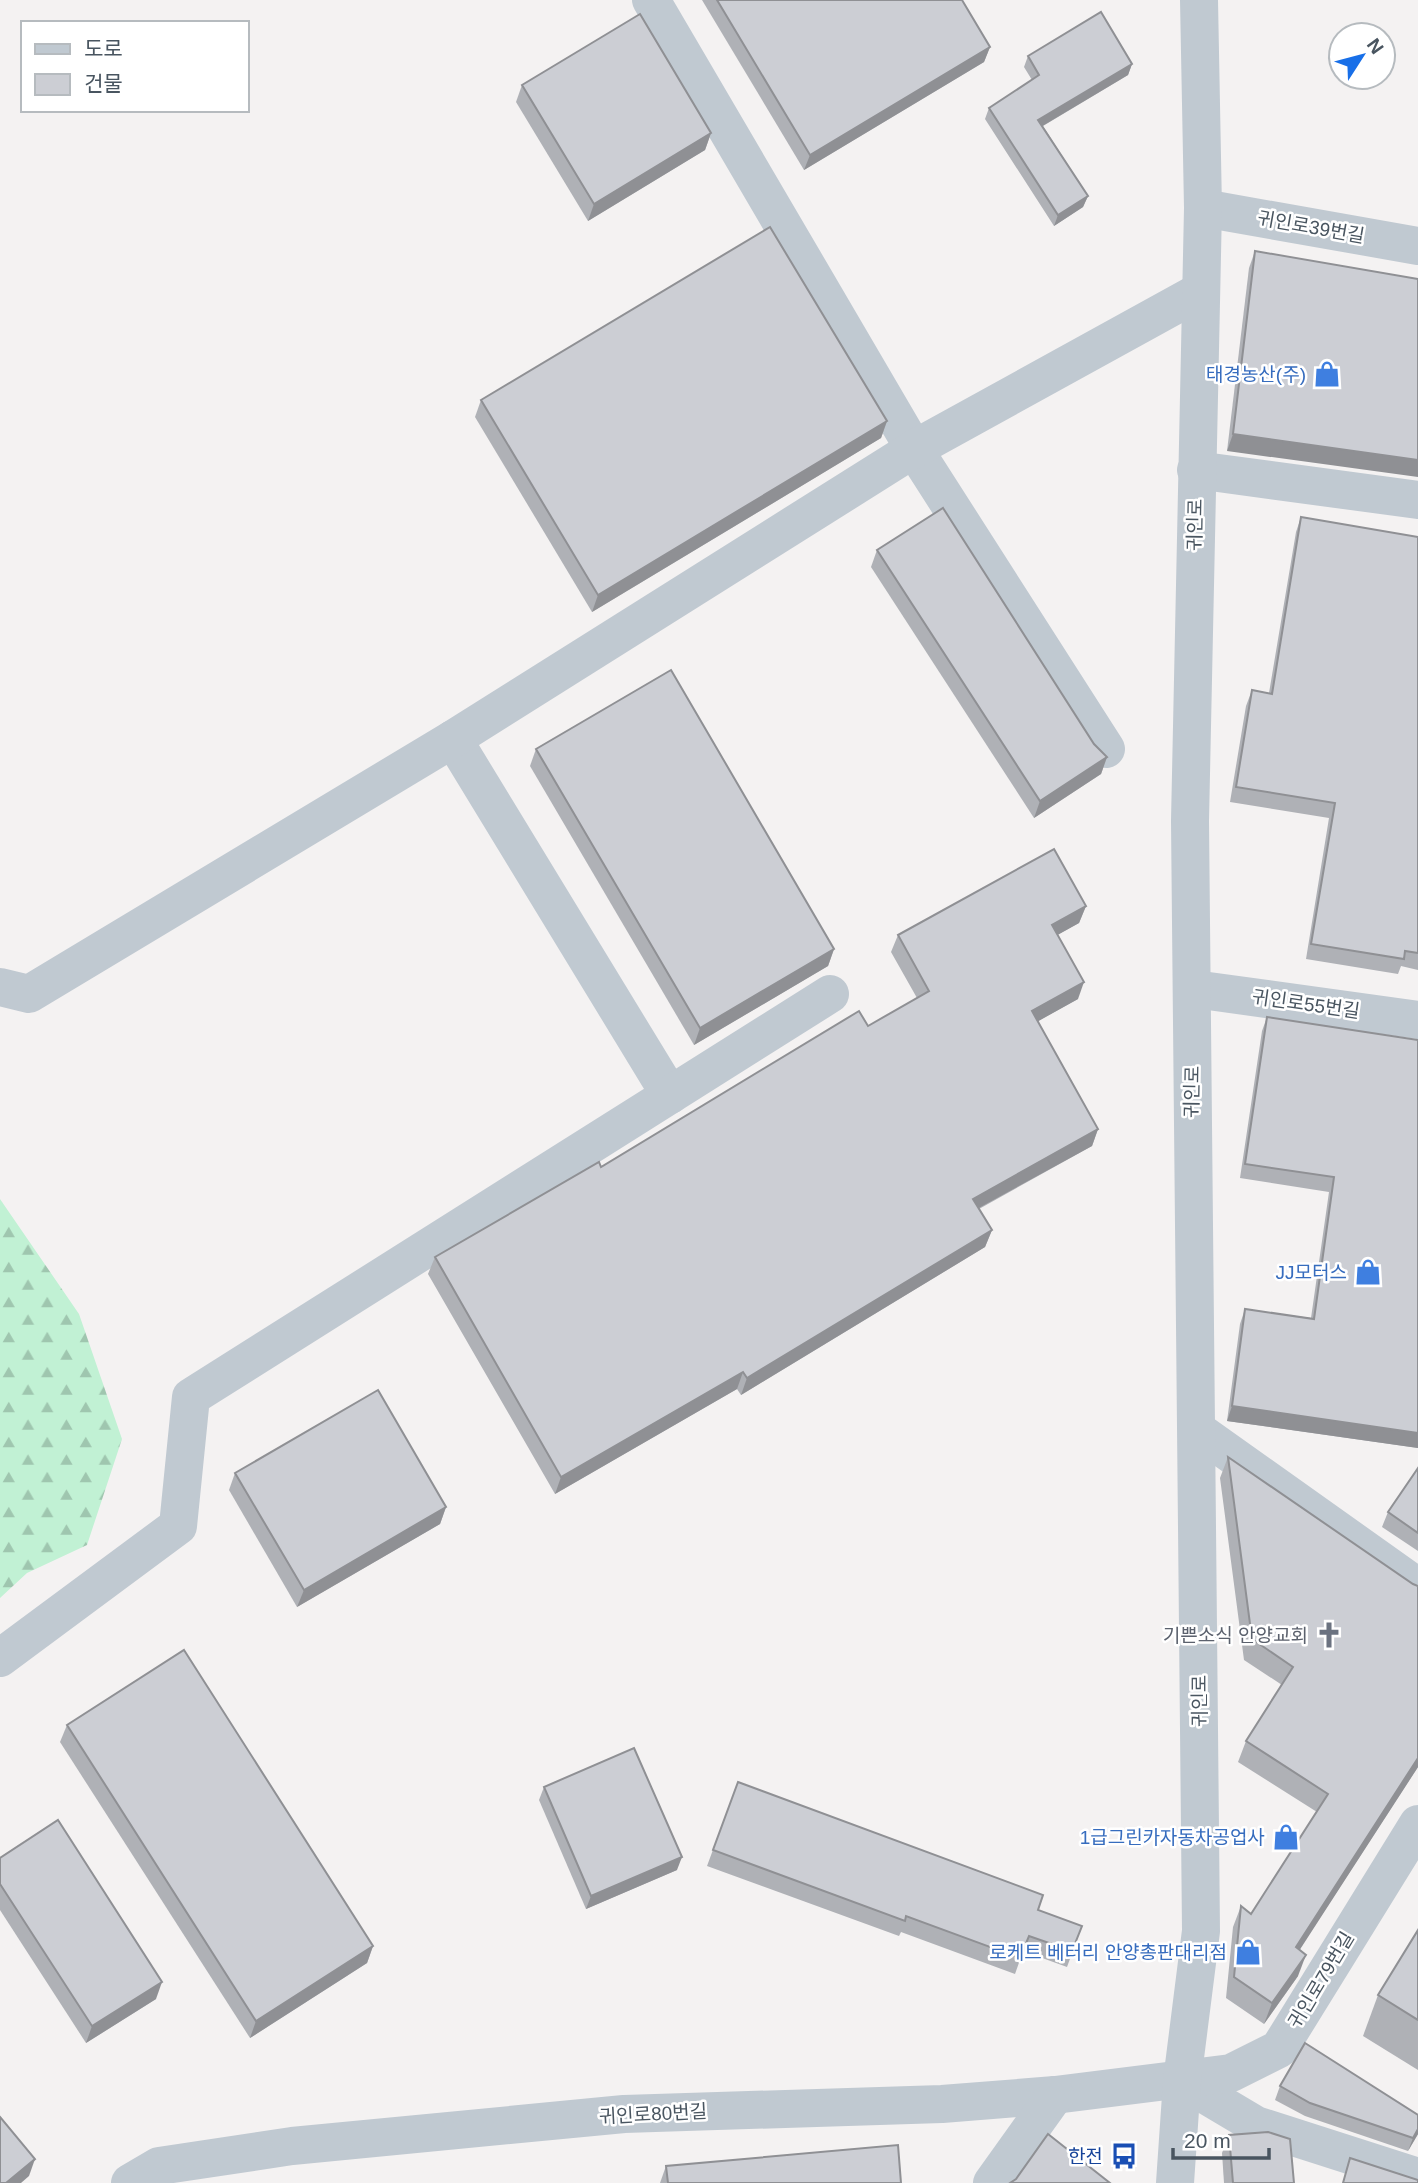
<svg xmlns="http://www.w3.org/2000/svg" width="1418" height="2183" viewBox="0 0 1418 2183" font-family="Helvetica,'Noto Sans KR',sans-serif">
  <defs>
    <pattern id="forest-firs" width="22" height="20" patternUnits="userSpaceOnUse" patternTransform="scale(1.75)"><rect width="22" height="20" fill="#c1f1d4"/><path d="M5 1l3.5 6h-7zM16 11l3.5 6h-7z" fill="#9fc6af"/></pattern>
  </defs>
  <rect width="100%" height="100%" fill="#f4f2f2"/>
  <path fill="url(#forest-firs)" d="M0 1199 79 1314 122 1439 87 1545 27 1573 0 1598Z"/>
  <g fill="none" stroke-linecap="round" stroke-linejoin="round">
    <g stroke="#c0c9d1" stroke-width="38">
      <path d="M651 0 914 449 1106 749"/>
      <path d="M1203 208 1418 246"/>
      <path d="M1196 470 1418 500"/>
      <path d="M453 739 670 1095"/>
      <path d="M0 987 29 994 453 739 914 449 1199 292"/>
      <path d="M1194 989 1418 1020"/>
      <path d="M1197 1430 1418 1587"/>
      <path d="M0 1658 178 1526 191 1397 830 994"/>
      <path d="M1182 2081 1256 2125 1418 2177"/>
      <path d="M130 2183 159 2166 292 2146 624 2114 942 2104 1055 2095 1231 2073 1279 2049 1418 1824"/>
      <path d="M992 2183 1055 2095"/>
      <path d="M1175 2183 1182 2081 1201 1931 1190 821 1203 208 1199 0"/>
    </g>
  </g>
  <g fill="#afb1b6">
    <path d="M702 0H962L990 47 984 62 804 170Z"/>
    <path d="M1028 56 1132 64 1128 75 1043 126 1088 196 1083 207 1054 226 985 119 989 108 1032 80 1024 67Z"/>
    <path d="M522 85 711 133 705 150 588 221 516 102Z"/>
    <path d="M1255 251 1418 279 1227 451 1249 268Z"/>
    <path d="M481 400 887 421 881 438 592 612 475 417Z"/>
    <path d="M1301 517 1418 537V970L1401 966 1398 974 1306 959 1329 818 1230 802 1246 706 1252 690 1269 693 1296 532Z"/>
    <path d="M877 550 1094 744 1107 757 1101 774 1034 818 871 567Z"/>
    <path d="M536 749 834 949 828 966 694 1045 530 766Z"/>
    <path d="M1086 906 1079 923 1057 935 1078 999 1038 1021 1098 1129 1092 1146 979 1209 992 1230 985 1247 741 1395 737 1389 555 1494 428 1274 435 1257 868 1026 917 998 891 952 898 935Z"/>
    <path d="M1267 1017 1418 1040V1448L1227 1421 1240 1324 1245 1309 1311 1318 1329 1192 1240 1178 1262 1031Z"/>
    <path d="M1228 1457 1413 1584 1418 1586V1767L1299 1950 1298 1976 1264 2024 1226 1998 1233 1927 1241 1906 1251 1914 1317 1812 1238 1762 1246 1741 1282 1685 1244 1660 1220 1478Z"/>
    <path d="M1418 1468V1551L1382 1527 1388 1512Z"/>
    <path d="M235 1473 446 1507 440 1524 297 1607 229 1490Z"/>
    <path d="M67 1725 373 1946 367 1963 250 2038 60 1742Z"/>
    <path d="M738 1782 1038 1910 1082 1926 1067 1967 1023 1951 1015 1974 901 1932 899 1936 707 1866Z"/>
    <path d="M544 1787 677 1870 586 1909 539 1800Z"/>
    <path d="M0 1858 156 1999 86 2043 0 1910Z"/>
    <path d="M1418 1930V2070L1363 2036 1378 1995Z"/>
    <path d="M1280 2086 1418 2115V2134L1408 2151 1305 2116 1275 2100Z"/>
    <path d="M1229 2135 1294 2183H1224L1222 2153Z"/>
    <path d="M666 2166 901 2183H660Z"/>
  </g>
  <g fill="#8f9094">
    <path d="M990 47 984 62 804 170 810 155Z"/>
    <path d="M1132 64 1128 75 1034 131 1038 120Z"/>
    <path d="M711 133 705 150 588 221 594 204Z"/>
    <path d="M1088 196 1083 207 1054 226 1058 215Z"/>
    <path d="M887 421 881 438 592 612 598 595Z"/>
    <path d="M1233 434 1418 460V477L1227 451Z"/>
    <path d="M1107 757 1101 774 1034 818 1040 801Z"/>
    <path d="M1086 906 1079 923 1045 942 1052 925Z"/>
    <path d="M834 949 828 966 694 1045 700 1028Z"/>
    <path d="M1084 982 1078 999 1026 1028 1032 1011Z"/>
    <path d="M1098 1129 1092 1146 966 1215 973 1199Z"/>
    <path d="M992 1230 985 1247 741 1395 747 1378Z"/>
    <path d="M743 1372 737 1389 555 1494 561 1477Z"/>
    <path d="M1232 1406 1418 1433V1448L1227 1421Z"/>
    <path d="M446 1507 440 1524 297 1607 304 1590Z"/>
    <path d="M1418 1758V1767L1288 1968 1296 1947Z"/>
    <path d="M682 1857 677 1870 586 1909 591 1896Z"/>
    <path d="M373 1946 367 1963 250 2038 256 2021Z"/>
    <path d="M1306 1955 1298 1976 1264 2024 1272 2003Z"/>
    <path d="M162 1982 156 1999 86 2043 92 2026Z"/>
    <path d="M1418 2129V2134L1408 2151 1413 2138Z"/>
    <path d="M35 2159 29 2176 21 2183H6Z"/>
  </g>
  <g fill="#ccced4" stroke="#8f9094" stroke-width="2">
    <path d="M717 0H962L990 47 810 155Z"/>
    <path d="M1101 12 1132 64 1038 120 1088 196 1058 215 989 108 1039 75 1028 56Z"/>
    <path d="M640 14 711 133 594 204 522 85Z"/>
    <path d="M770 227 887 421 598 595 481 400Z"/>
    <path d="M1255 251 1418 279V460L1233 434Z"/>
    <path d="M943 508 1094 744 1107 757 1040 801 877 550Z"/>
    <path d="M1301 517 1418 537V953L1405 951 1404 959 1311 944 1335 803 1236 787 1252 690 1272 694Z"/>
    <path d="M671 670 834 949 700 1028 536 749Z"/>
    <path d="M1054 849 1086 906 1052 925 1084 982 1032 1011 1098 1129 973 1199 992 1230 747 1378 743 1372 561 1477 435 1257 599 1162 601 1167 859 1011 868 1026 929 991 898 935Z"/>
    <path d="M1267 1017 1418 1040V1433L1232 1406 1245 1309 1314 1319 1334 1177 1245 1164Z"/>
    <path d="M378 1390 446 1507 304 1590 235 1473Z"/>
    <path d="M1228 1457 1413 1584 1418 1586V1758L1296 1947 1306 1955 1272 2003 1234 1977 1241 1906 1251 1914 1328 1794 1246 1741 1293 1667 1252 1639Z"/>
    <path d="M1418 1468V1533L1388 1512Z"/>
    <path d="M184 1650 373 1946 256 2021 67 1725Z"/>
    <path d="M634 1748 682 1857 591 1896 544 1787Z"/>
    <path d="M738 1782 1043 1895 1038 1910 1082 1926 1072 1951 1029 1936 1020 1958 906 1916 905 1921 713 1850Z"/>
    <path d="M58 1820 162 1982 92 2026 0 1884V1858Z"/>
    <path d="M1418 1930V2020L1378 1995Z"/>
    <path d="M1305 2043 1418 2115V2129L1413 2138 1310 2103 1280 2086Z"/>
    <path d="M0 2117 35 2159 6 2183H0Z"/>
    <path d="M1268 2132 1290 2139 1294 2183H1233L1229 2135Z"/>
    <path d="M1048 2134 1110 2183H1010L1016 2179Z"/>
    <path d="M898 2145 901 2183H668L666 2166Z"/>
    <path d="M1350 2158 1418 2180V2183H1343Z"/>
  </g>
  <defs>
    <g id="shop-bare" transform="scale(2.1)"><path d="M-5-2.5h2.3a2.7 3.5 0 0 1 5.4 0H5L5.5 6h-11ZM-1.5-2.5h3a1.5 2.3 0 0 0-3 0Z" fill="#3f7fe0" stroke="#fff" stroke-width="2.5" paint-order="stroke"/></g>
    <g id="church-bare" transform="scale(2.1)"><path d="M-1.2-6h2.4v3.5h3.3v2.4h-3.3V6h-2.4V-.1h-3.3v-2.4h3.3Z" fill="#6b7280" stroke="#fff" stroke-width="2.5" paint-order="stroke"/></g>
    <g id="bus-bare" transform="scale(2.1)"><path d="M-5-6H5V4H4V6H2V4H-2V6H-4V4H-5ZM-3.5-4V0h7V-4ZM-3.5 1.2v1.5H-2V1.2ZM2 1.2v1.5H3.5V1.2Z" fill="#1a4fb4" stroke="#fff" stroke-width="2.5" paint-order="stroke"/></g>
  </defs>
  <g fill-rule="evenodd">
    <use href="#shop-bare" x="1327" y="374"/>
    <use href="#shop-bare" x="1368" y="1272"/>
    <use href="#church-bare" x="1329" y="1635"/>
    <use href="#shop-bare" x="1286" y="1837"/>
    <use href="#shop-bare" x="1248" y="1952"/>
    <use href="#bus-bare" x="1124" y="2156"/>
  </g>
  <g text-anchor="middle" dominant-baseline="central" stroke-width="5" stroke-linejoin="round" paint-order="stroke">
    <g font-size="19" fill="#495560" stroke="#fff">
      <text transform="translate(1311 227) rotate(10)">귀인로39번길</text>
      <text transform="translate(1195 525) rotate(-89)">귀인로</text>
      <text transform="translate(1306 1004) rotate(8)">귀인로55번길</text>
      <text transform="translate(1192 1092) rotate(-89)">귀인로</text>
      <text transform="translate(1199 1701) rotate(-90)">귀인로</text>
      <text transform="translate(1321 1980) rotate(-59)">귀인로79번길</text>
      <text transform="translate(653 2114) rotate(-3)">귀인로80번길</text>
    </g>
    <g font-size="19" fill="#366cbe" stroke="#fff" text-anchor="end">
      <text x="1306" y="374">태경농산(주)</text>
      <text x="1347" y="1272">JJ모터스</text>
      <text x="1265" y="1837">1급그린카자동차공업사</text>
      <text x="1227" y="1952">로케트 베터리 안양총판대리점</text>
    </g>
    <g font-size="19" fill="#5b616d" stroke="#fff" text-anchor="end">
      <text x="1308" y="1635">기쁜소식 안양교회</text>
    </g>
    <g font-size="19" fill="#164399" stroke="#fff" text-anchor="end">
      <text x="1103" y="2156">한전</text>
    </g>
  </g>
  <rect x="21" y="21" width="228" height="91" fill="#ffffff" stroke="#b6bbbf" stroke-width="2"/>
  <rect x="35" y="44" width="35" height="10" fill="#c0c9d1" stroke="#b6bbbf" stroke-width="2"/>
  <text x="84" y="56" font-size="21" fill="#495560">도로</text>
  <rect x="35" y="74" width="35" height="21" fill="#ccced4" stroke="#b6bbbf" stroke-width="2"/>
  <text x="84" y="91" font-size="21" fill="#495560">건물</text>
  <g transform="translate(1362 56) rotate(54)"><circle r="33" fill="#ffffff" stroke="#b6bbbf" stroke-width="2"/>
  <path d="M0-5L12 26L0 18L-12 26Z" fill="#186fe8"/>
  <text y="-10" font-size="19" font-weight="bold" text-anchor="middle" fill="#495560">N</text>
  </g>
  <path d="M1173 2148v10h96v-10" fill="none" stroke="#495560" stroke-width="3.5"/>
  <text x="1184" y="2148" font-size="21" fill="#495560" stroke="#ffffff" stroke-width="5" paint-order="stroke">20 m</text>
</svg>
